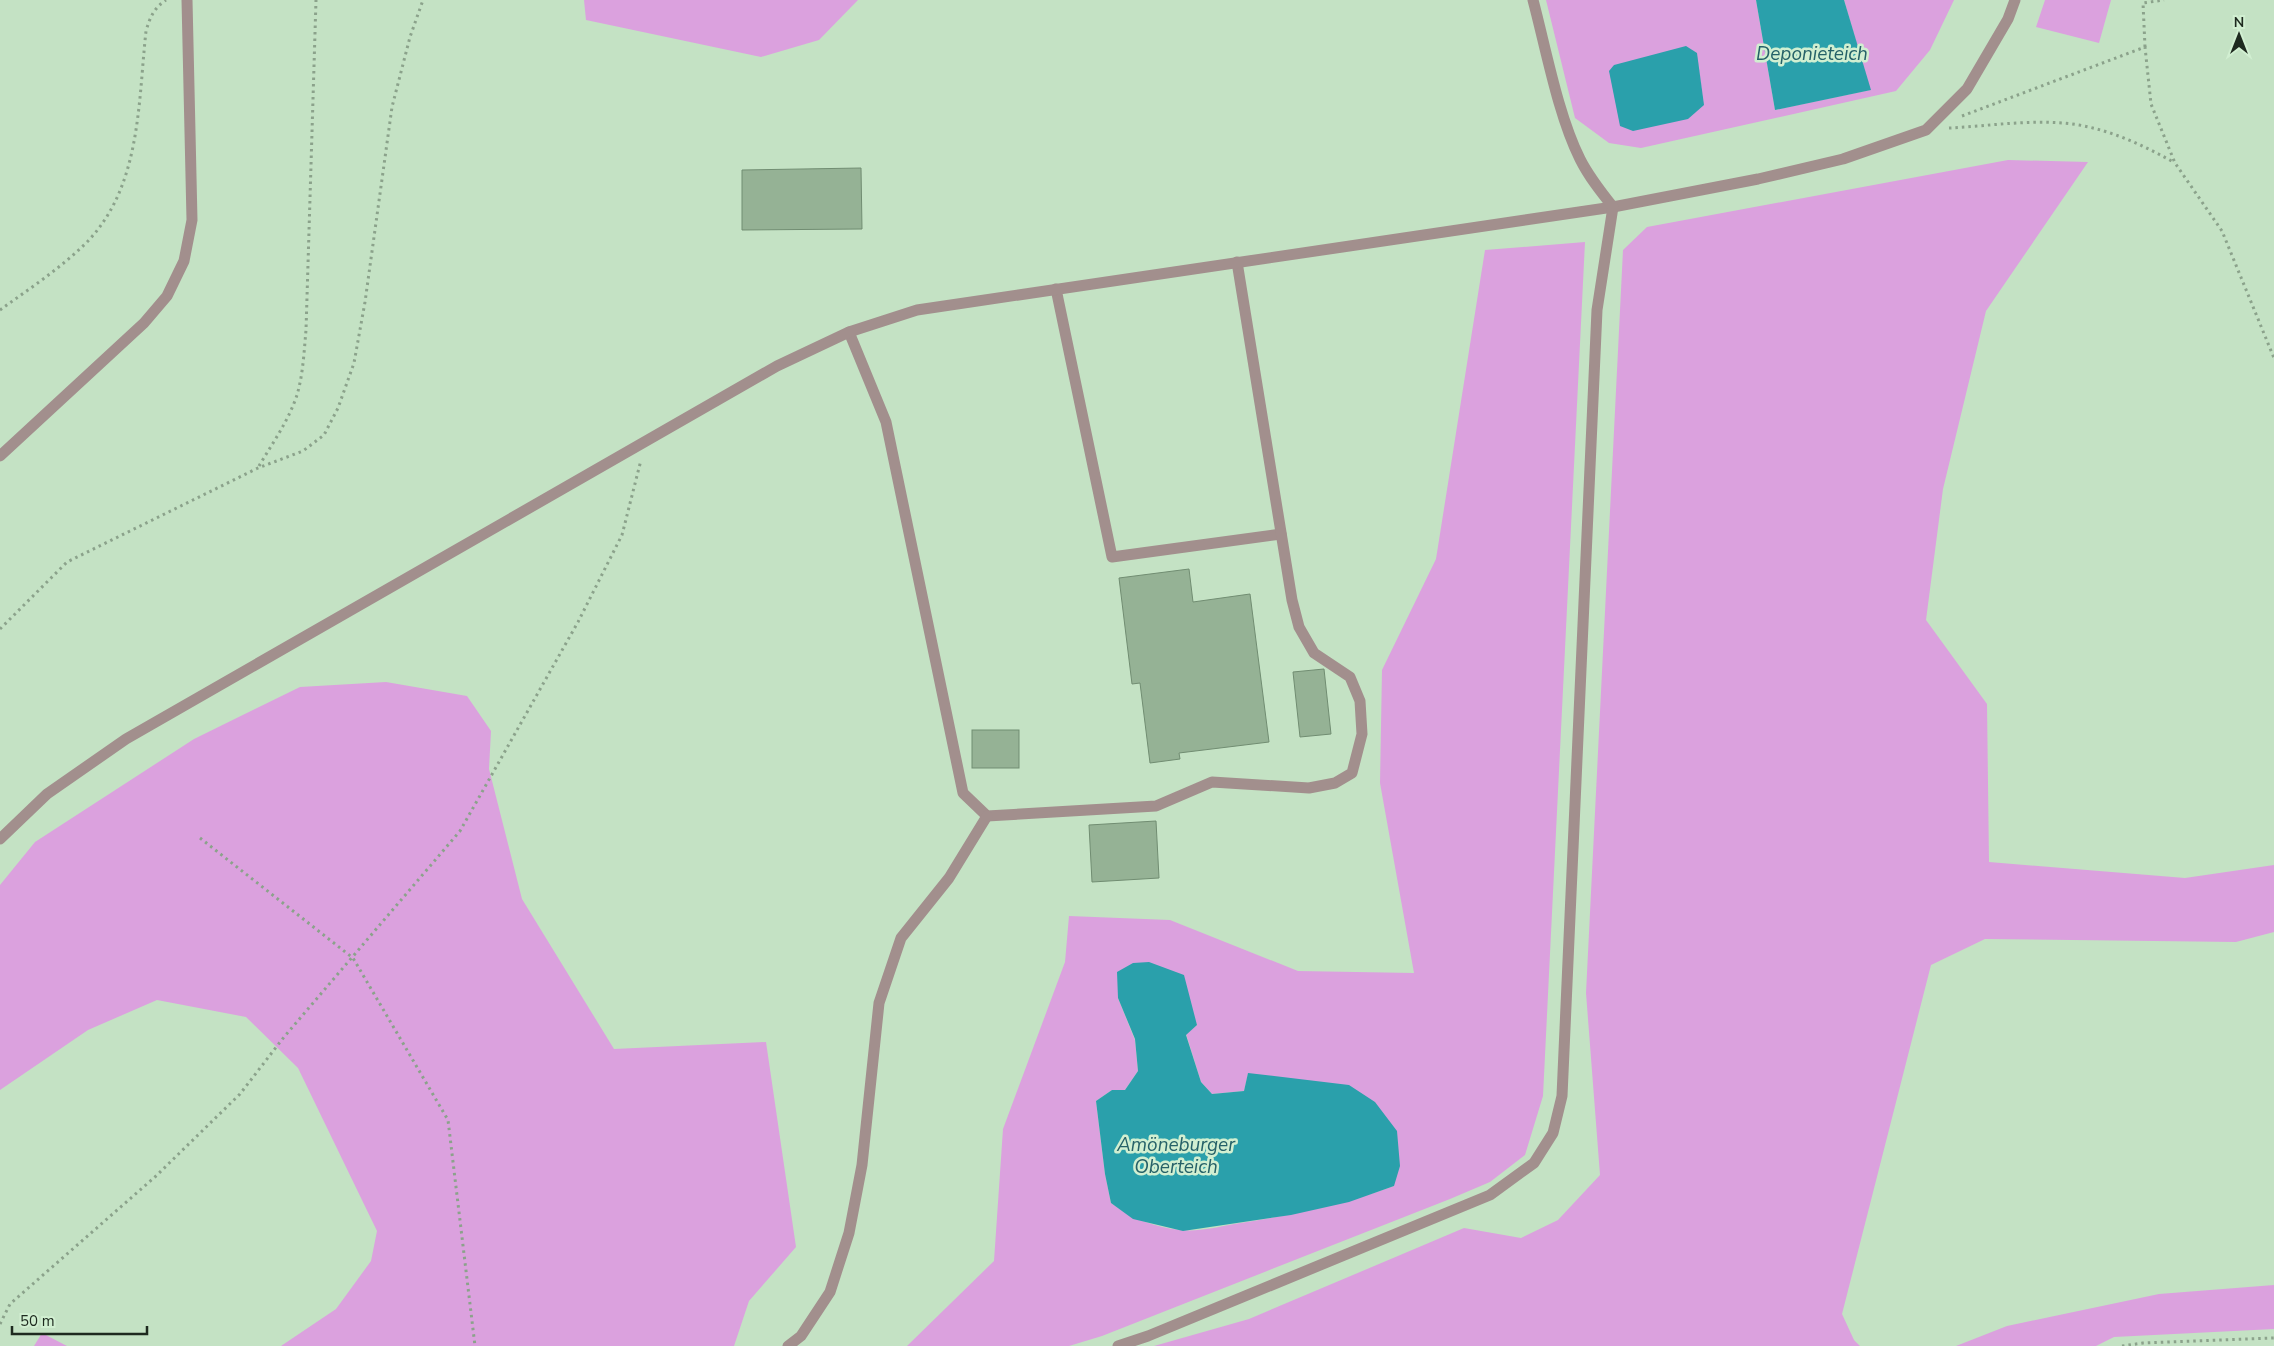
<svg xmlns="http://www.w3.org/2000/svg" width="2274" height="1346" viewBox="0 0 2274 1346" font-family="'Nunito Sans',sans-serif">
  <rect width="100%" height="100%" fill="#c4e2c4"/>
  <g fill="#dba1de" fill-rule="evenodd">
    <path d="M584 0H858L819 40 761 57 586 20Z"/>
    <path d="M1546 0H1756L1775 110 1870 90 1844 0H1954L1930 50 1896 91 1641 148 1609 143 1575 118Z"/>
    <path d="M2045 0H2111L2099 43 2036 27Z"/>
    <path d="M2008 160 2088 162 1986 311 1943 489 1926 620 1987 704 1989 862 2185 878 2274 865V932L2236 942 1985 939 1931 965 1842 1314 1854 1340 1860 1346H1154L1249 1319 1464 1228 1521 1238 1558 1220 1600 1175 1586 993 1623 250 1647 227Z"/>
    <path d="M1585 242 1543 1096 1525 1155 1490 1182 1450 1199 1102 1336 1069 1346H907L994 1261 1003 1129 1065 962 1069 916 1170 920 1298 971 1414 973 1380 783 1382 670 1436 559 1485 250ZM1118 998 1191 1008 1197 1025 1186 1034 1201 1082 1212 1094 1244 1091 1248 1074 1394 1186C1340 1206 1291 1215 1234 1224 1218 1227 1198 1232 1181 1230 1153 1227 1134 1219 1111 1203L1105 1174 1096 1101 1112 1090H1125L1138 1071 1135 1040Z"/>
    <path d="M386 682 467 696 491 731 489 769 522 899 614 1049 766 1042 796 1247 749 1301 734 1346H281L336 1309 371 1261 377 1231 298 1068 246 1017 157 1000 88 1030 0 1090V885L35 842 194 739 300 687Z"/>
    <path d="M2274 1285V1329L2114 1337 2096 1346H1956L2007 1326 2159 1294Z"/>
    <path d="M42 1333 67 1346H34Z"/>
  </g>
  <g fill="#2aa0ab">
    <path d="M1756 0H1844L1871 90 1775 110Z"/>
    <path d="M1686 46 1697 53 1704 105 1688 119 1633 131 1620 126 1609 71 1614 65Z"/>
    <path d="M1149 962 1184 975 1197 1025 1186 1035 1201 1082 1212 1094 1244 1091 1248 1073 1349 1085 1375 1102 1397 1131 1400 1166 1394 1186 1349 1202 1291 1215 1183 1231 1133 1219 1111 1203 1105 1174 1096 1101 1112 1090H1125L1138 1071 1135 1039 1118 998 1117 972 1133 963Z"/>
  </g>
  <g fill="#95b295" stroke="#718d72">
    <path d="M861 168 862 229 742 230V170Z"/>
    <path d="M1189 569 1193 602 1250 594 1269 742 1179 753 1180 759 1150 763 1140 683 1132 684 1119 578Z"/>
    <path d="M1324 669 1331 734 1300 737 1293 672Z"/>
    <rect x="972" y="730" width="47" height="38"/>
    <path d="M1156 821 1159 878 1092 882 1089 825Z"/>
  </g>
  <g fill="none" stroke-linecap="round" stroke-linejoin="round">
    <g stroke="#8ba28b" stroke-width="3" stroke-dasharray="2.5 4" stroke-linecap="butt">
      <path d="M2145 47 2143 3 2164 0"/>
      <path d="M1962 116 2145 47 2151 104 2175 163 2222 231 2274 358"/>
      <path d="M1949 128C1991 126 2037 118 2079 125 2113 131 2145 146 2175 163"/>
      <path d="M0 310C29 289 61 268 87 242 141 186 138 104 146 31 150 17 154 8 166 0"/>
      <path d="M259 466C272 444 287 423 296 398 303 377 304 352 306 330L316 0"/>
      <path d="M0 629 67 562 258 468 303 451 324 435 338 408 354 363 365 302 392 107 410 37 423 0"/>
      <path d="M200 838 353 958 448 1120 475 1346"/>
      <path d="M0 1324 10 1304 156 1176 240 1094 284 1037 460 831 578 622 622 535 641 460"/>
      <path d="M2122 1346 2143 1343 2274 1338"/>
    </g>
    <g stroke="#a28f8d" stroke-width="11">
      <path d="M1056 289 1112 557 1281 534"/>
      <path d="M849 332 886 422 963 793 987 816 1156 806 1212 782 1309 788 1335 783 1352 773 1362 734 1360 701 1350 677 1314 653 1299 627 1292 600 1237 262"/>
      <path d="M0 456 144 323 167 296 184 261 192 220 187 0"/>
      <path d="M0 839 47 794 126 739 777 366 849 332 917 310 1613 207 1758 179 1843 159 1926 130 1967 89 2008 19 2015 0"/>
      <path d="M788 1346 801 1336 830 1292 849 1233 862 1165 879 1003 901 938 949 878 987 816"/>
      <path d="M1118 1346 1148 1336 1490 1195 1534 1163 1553 1133 1562 1096 1597 310 1613 207C1601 192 1589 177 1580 159 1558 115 1546 49 1533 0"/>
    </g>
  </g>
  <g text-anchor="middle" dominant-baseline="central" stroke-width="5" stroke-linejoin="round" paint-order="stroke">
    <g font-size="19" font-style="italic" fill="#256168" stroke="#d1efd1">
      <text x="1812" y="54">Deponieteich</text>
      <text x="1176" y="1145">Amöneburger<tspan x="1176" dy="22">Oberteich</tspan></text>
    </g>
  </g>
  <g transform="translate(2239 35)" stroke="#d1efd1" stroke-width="4" paint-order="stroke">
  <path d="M0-4L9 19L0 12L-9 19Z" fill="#1e2a1f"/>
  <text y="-8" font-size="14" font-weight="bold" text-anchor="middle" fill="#1e2a1f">N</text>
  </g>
  <path d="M12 1326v8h135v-8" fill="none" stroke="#1e2a1f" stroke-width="2.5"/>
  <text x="20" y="1326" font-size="15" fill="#1e2a1f" stroke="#d1efd1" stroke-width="4" paint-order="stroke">50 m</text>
</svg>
